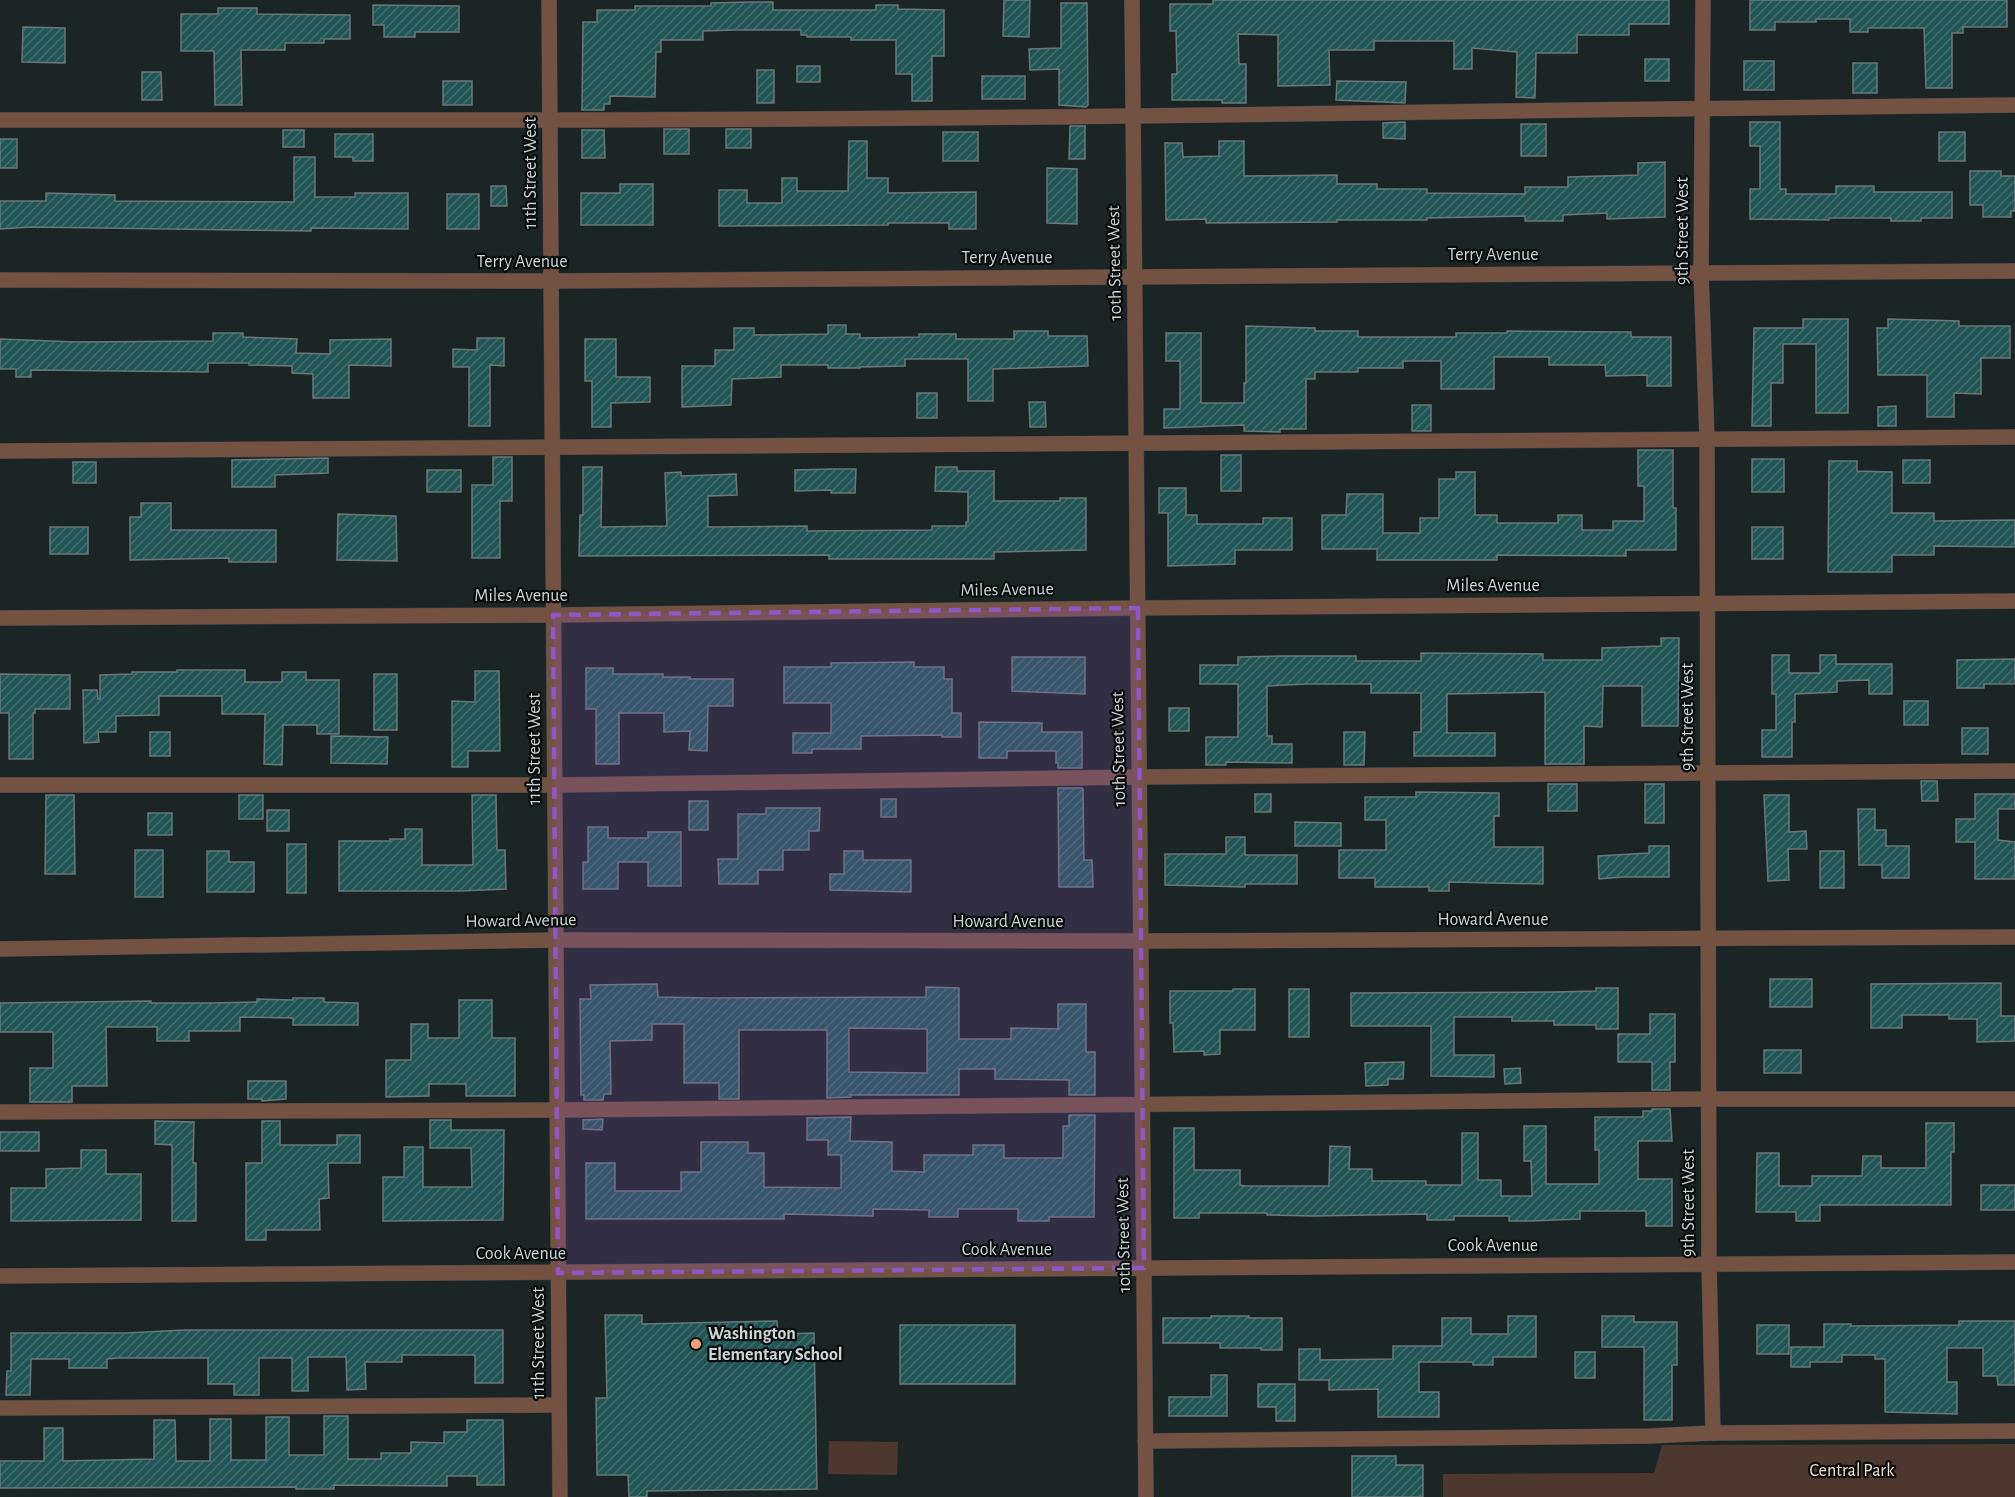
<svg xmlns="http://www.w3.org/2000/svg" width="2015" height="1497" viewBox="0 0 2015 1497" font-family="'Alegreya Sans',sans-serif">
  <defs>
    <pattern id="building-hatch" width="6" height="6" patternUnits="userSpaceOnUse" patternTransform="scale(1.5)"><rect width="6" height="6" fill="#215555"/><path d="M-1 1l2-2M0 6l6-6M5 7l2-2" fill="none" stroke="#406d6d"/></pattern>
  </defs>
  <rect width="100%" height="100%" fill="#1b2525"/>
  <g fill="#4d382f">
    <path d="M829 1441 898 1442 897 1475 828 1474Z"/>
    <path d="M2015 1444V1497H1443V1474L1654 1473 1662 1445Z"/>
  </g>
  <g fill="url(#building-hatch)" stroke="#6b7777" stroke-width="1.5" fill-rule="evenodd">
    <path d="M1004 0H1030L1029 37 1003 36Z"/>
    <path d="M1213 0H1669V24H1629V35H1577V53H1536L1535 98 1516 97 1517 52 1472 48V69H1454V41H1374V50H1329L1330 85 1278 86V35L1238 34 1239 64H1246V103H1222V100H1172V74H1177L1176 31H1170V4H1213Z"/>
    <path d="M1750 0H2007V27H1963V33H1952V88H1926L1924 28H1868V32H1850V19H1816V22H1775V30H1750Z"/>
    <path d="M749 2H773V10H876V5H898V9L944 10V56H932V101H912V74H896V40H851V37H807V35H801V30H734L703 31V40H661V52H656L655 97 610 96V104H604V110H582L583 22H597V10H635V6H711V3Z"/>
    <path d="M1061 3H1087L1088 105 1086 107 1059 105V69L1030 70 1029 49 1061 48Z"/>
    <path d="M373 5 459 6V32H415V37H384V25H373Z"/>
    <path d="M218 8H257V14L350 15V39H324V43H285V50H241L242 105H215L214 51H181V14H218Z"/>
    <path d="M23 27 65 28V63L22 62Z"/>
    <rect x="1645" y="59" width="24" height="22"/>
    <rect x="1744" y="61" width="30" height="29"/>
    <rect x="1853" y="63" width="24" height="30"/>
    <rect x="797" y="66" width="23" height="16"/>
    <rect x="757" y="70" width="17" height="33"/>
    <path d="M142 72H161L162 100H142Z"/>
    <rect x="982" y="76" width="43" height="23"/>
    <rect x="443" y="81" width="29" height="24"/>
    <path d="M1337 81 1406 82 1405 103 1336 100Z"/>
    <path d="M1405 122V139L1383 138V123Z"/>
    <path d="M1750 122H1780V189H1786V194H1836V186H1874V192H1952V218H1921V221H1891V218H1829V220L1750 219V189H1760V146H1750Z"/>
    <rect x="1521" y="124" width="25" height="32"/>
    <path d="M1070 126H1085V159H1069Z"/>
    <rect x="664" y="129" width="25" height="25"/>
    <rect x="726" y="129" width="25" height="19"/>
    <rect x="283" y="130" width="21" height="17"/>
    <path d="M582 130H604L605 158H582Z"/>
    <rect x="943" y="132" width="35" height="29"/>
    <rect x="1939" y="132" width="26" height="29"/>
    <path d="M335 134H373V161H353V157H335Z"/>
    <rect x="0" y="139" width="17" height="29"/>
    <path d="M849 141H867V178H888V193L976 192V229H949V223H888V225L719 226V190H747V203H782V178H797V191H848Z"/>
    <path d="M1219 141H1244V176L1337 175V184H1377V189H1427V193L1525 194V187H1568V177L1638 175V163L1665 162V217L1607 219V213L1563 215V221H1525V216L1427 218V220H1337V222L1206 223V219L1166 220 1165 143H1182L1183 157 1219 156Z"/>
    <path d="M294 157H315V197H355V193H408V229L311 228V231L31 227 0 229V201H46V193L115 195V201L294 202Z"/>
    <path d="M1047 168 1077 169V224L1047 223Z"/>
    <path d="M1970 171H2001V176H2015V211H2011V217H1983V205H1970Z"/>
    <path d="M620 184H653V225H581V193H620Z"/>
    <path d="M491 186H506L507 206H491Z"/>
    <rect x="447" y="194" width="32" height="35"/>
    <path d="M1803 319H1848V413H1816V344H1783V383H1771V426H1752L1754 328H1803Z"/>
    <path d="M1888 319 1959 321V326H2010V358H1981V394L1954 393V417H1927V375H1878L1877 328H1888Z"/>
    <path d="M828 325H846V334H860V338L919 337V334H956V339H1014V331H1048V336H1087L1088 366 993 369V401H968V359H905V366L860 367V368H828V365H781V377L732 379 731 405 682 407V366H715V350H734V328H754V335L828 334Z"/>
    <path d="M1246 326 1315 328V331H1358V337H1456V333H1507V331L1631 332V337H1671V386H1647V375L1606 376 1605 365H1549V357H1494V389H1441V361H1403V368H1358V372H1315V379H1306V429H1280V432L1244 431V425L1164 428V409H1180V361H1166V333H1201V403H1244V383H1246Z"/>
    <path d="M213 333H243V337L297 339 296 353 330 354V340L391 339V366L349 365V398H313V374L292 373V366L249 365V363H208V372L31 370V377H16V369H0V339L76 342 213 341Z"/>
    <path d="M477 338H504V366L490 365V426H469V367H453V349L477 350Z"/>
    <path d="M585 339H616V377H650V402L611 403V427H592V381H585Z"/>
    <rect x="917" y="393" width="20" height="25"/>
    <path d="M1029 402H1045L1046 427H1030Z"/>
    <rect x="1412" y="405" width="19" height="26"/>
    <path d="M1896 406V426H1878V407Z"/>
    <path d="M1638 450H1673V508H1676V550H1626V556L1497 555V560H1377V549H1322V515H1346L1347 494H1383V533H1420V518H1439V479H1456V472H1475V515H1497V523H1558V515H1582V530H1613V521H1644V486H1638Z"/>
    <rect x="1221" y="455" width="20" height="36"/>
    <path d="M493 457H512V501H500V558H472V485H493Z"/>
    <path d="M328 458V473L275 475V487H232V460Z"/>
    <rect x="1752" y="459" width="32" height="33"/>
    <rect x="1903" y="460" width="27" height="23"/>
    <path d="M1829 461H1857V471L1892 472V513H1934V521L2015 520V547L1934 546V555H1892V572H1828Z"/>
    <rect x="73" y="462" width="23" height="21"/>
    <path d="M583 467H602L601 527 667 526 665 473 681 472V476L736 474 737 495 708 496V527L807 526V531L932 530V526H966V522H968V492L935 491 936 467H957V471H994V501H1060V498H1086V550L994 552V559H829V555L579 556 580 515H583Z"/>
    <path d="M832 469H856L855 493H831V490L795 491V470Z"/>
    <rect x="427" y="470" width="34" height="22"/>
    <path d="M1159 488H1186V515H1197V524H1263V518H1292V550H1235V564L1168 566V513H1159Z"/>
    <path d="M141 503H171V530H276V562H229V558L130 560V517H141Z"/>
    <path d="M338 514 396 516 397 561 337 560Z"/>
    <rect x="50" y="527" width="38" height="27"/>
    <rect x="1752" y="527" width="31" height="32"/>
    <path d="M1661 638H1679L1678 726H1642V686H1603L1602 727 1584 726V764H1545V692L1447 694V733H1495V756H1414V732H1421V693H1371V684H1307L1267 686V736H1272V744H1292V763L1226 762V765H1206V737H1238V684H1200V665H1238V657L1284 656H1356V661H1421V653L1543 654V660H1602V648L1661 646Z"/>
    <path d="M1772 655H1789V673H1820V655H1836V664H1892V694H1869V680L1837 681V692L1795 694V722H1792V757H1762V730H1776V694H1772Z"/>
    <path d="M1012 657H1085V694L1012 691Z"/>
    <path d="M2015 659V684H1984V688H1957V660Z"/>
    <path d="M914 662V667H944V679H952V713H961V737H942V735L861 736V749H812V753H793V733H831V703H784V667H831V663Z"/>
    <path d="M586 668H613V674H663V677H690V679H733V706H708L707 751 689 750 690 731 664 732V713H619V764H596V709H586Z"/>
    <path d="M177 670H245V682H282V672H306V680H339V734H317V725H283L282 765 264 764 265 714H222V696H159V715L116 716V732H98L99 742 84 743 83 690H97L98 699H100V675L132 674V672H177Z"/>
    <path d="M475 671H499L500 751H468V767H452V701L475 702Z"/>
    <path d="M0 674 70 675V709H35V713H33V759H9V713H0Z"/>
    <rect x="374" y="674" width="23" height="56"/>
    <rect x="1904" y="701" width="24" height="24"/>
    <rect x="1169" y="708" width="20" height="23"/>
    <path d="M979 722 1042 723V732H1082V768H1058V763H1056V751H1007V758H979Z"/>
    <rect x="1962" y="728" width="26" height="26"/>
    <rect x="150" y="732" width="20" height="24"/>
    <path d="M1344 732H1365L1364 765H1344Z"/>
    <path d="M331 736 388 737 387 764 331 763Z"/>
    <path d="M1921 781H1937L1938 801H1922Z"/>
    <rect x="1548" y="784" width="29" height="27"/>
    <rect x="1645" y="784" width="19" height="39"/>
    <path d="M1058 788H1082L1083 789 1084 860H1092L1093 887H1059Z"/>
    <path d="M1416 792 1499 793V816H1494V847H1543V884L1449 882V891H1429V887H1375V878H1339V850H1386V820H1365V797H1416Z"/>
    <rect x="1255" y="794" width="16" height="18"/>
    <path d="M1975 794H2015V809H1998V840L2015 842V879H1975V842H1956V819H1975Z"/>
    <path d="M46 795H74L75 874H45Z"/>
    <rect x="239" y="795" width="24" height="24"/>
    <path d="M472 795H496L497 850H505L506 889 460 891H339V841H390V839H405V829H422V865H473Z"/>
    <path d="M1764 795H1789V832L1806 831 1807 849H1788L1789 880 1768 881Z"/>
    <rect x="881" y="799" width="15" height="18"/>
    <rect x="689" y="801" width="19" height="29"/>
    <path d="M766 808H820L819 831H809V850H783V870H758V884H719L718 859H738V814H766Z"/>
    <path d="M1858 809H1875V830H1886V846H1909V878H1882V865H1859Z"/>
    <rect x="267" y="810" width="22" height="21"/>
    <rect x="148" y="813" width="24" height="22"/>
    <path d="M1295 822 1341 823V846H1295Z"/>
    <path d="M588 827H608V838H648V832H681V886H648V862H618V889H583V862H588Z"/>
    <path d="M1226 837H1245V855H1297V884H1245V887L1165 885V854H1226Z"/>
    <rect x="287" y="844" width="19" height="49"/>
    <path d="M1649 846H1669V877H1622L1599 879 1598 856 1649 853Z"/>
    <rect x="135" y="850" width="28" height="47"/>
    <path d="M207 851H229V862H254V892H207Z"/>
    <path d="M844 851H863V860H911V892L830 890V874H844Z"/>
    <rect x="1820" y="851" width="24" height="37"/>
    <rect x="1770" y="979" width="42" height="28"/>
    <path d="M2001 983V1016H2015V1041L1977 1042V1019H1949V1015H1902V1028H1871V984Z"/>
    <path d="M657 984 658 997 709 998 926 997V987L959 988V1039H1011V1028L1058 1029V1004H1086V1052H1095V1095H1069V1080L995 1079V1069H959V1095H851V1097L827 1098V1030H739V1099H719V1083H684V1024H652V1040L610 1041 611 1094H604L603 1100H584V1095H581L580 999H591L590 985ZM849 1028 927 1029V1073L849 1072Z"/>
    <path d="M1596 988H1618V1029H1596V1025H1554V1021H1512V1017H1454V1055H1494V1077L1431 1076V1026H1351V993L1554 992 1596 991Z"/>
    <path d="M1233 989H1255V1030H1220V1054L1204 1055V1051L1174 1052 1173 1023H1170V991H1233Z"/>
    <rect x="1289" y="989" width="20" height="48"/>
    <path d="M293 998H324V1002L358 1003V1025H293V1018L240 1017V1031H189V1041H157V1027H106L107 1086H72V1102H30V1068H53V1032H0V1003L151 1001V1003H210L257 1002V999L293 1000Z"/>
    <path d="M459 1000H492V1038H515V1096H466V1084H429V1096L386 1097V1060H411V1024H428V1038H459Z"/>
    <path d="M1650 1014H1675V1062H1670V1090H1652V1062H1618V1034H1650Z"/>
    <rect x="1764" y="1050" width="37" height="23"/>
    <path d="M1404 1062 1403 1079H1388V1085L1366 1086 1365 1063Z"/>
    <path d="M1520 1068 1521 1083 1505 1084 1504 1069Z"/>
    <path d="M248 1081H286V1099L262 1101V1099H248Z"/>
    <path d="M1652 1109H1670L1672 1141H1638V1179H1672V1226H1646V1211H1580V1219L1530 1221H1509V1216H1454V1220H1427V1214L1313 1216 1267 1215V1213H1199V1218H1174V1128H1194V1170H1240V1185L1246 1186H1329L1330 1146 1350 1147 1349 1169H1372V1181H1426V1185H1462V1133H1478V1180H1501V1196H1532L1531 1161H1524V1126H1546V1184H1599V1150H1595V1117H1643V1111H1652Z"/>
    <path d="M1069 1115H1095L1094 1217H1049V1221H1018V1209H958V1217H929V1210L873 1209V1216L784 1214V1219H586V1163H615V1191H681V1172H701V1142H748V1153H764V1187L841 1188V1155H828V1140H807V1118L851 1117 850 1141 892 1142V1171L924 1172V1155H973V1145H1004V1158H1063V1126H1069Z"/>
    <path d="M603 1119 602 1130 583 1129V1120Z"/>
    <path d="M430 1120H451V1130H504L503 1220 383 1221V1177H404V1147H423V1187H472L471 1148H430Z"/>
    <path d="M155 1121 194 1122 193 1163H196V1221H172V1145L155 1144Z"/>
    <path d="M262 1121H280V1145H337V1135H360V1163H328L329 1198 319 1199 320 1230H266V1240H246V1163H262Z"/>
    <path d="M1926 1123H1954V1152H1951V1205H1820V1221H1796V1212H1756L1757 1153H1779V1186H1812V1176H1862L1863 1156H1881V1168H1926Z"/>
    <rect x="0" y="1132" width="39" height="19"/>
    <path d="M81 1150H106V1174H141V1220L11 1221V1188H46V1169L81 1168Z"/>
    <rect x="1981" y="1185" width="34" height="25"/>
    <path d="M605 1315H642V1324L777 1321 778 1334 814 1333 817 1489 647 1491V1497H629L628 1475H597L596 1398H607Z"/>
    <path d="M1211 1316H1249V1318H1282V1350H1261V1348H1220V1343H1163V1318H1211Z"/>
    <path d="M1508 1316H1536V1357H1493V1365H1473V1362H1419V1392H1439V1417H1378V1389L1329 1390V1380H1299V1349H1320V1360L1393 1359V1346H1442V1318H1471V1334H1508Z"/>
    <path d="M1602 1316H1634V1322H1677V1365H1672V1420H1644V1347H1602Z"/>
    <path d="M1959 1321H2015V1385H1998L1997 1376H1983V1348H1947V1382H1957V1414L1885 1412V1359H1875V1355H1842V1362H1810V1367H1791V1347H1824V1324H1851V1326L1959 1325Z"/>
    <rect x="900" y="1325" width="115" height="59"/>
    <rect x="1757" y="1325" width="32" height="29"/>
    <path d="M185 1330H503V1383H475V1355H402V1362H365L366 1389 347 1390 346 1357H308V1391H292V1358H259V1395H234V1384H208V1358H118L107 1359V1368H69V1359H31L30 1395H6L7 1371H11V1333H126Z"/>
    <rect x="1575" y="1352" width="20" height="26"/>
    <path d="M1211 1375H1227V1416H1169V1397H1211Z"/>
    <path d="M1258 1384H1295V1421H1276V1407H1258Z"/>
    <path d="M324 1416H348V1459H381V1453H411V1442L444 1443V1432H467V1420H503L504 1485H477V1476H447V1486L334 1485V1489H296V1487L0 1488V1461H44V1428H63V1461L154 1459V1420H175L176 1461H210V1419H231V1460H266V1417H289V1455H324Z"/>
    <path d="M1352 1456H1396V1465H1423V1497H1352Z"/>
  </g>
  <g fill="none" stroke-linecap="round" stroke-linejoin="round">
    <g stroke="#374141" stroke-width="16">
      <g id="minor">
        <path d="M549 0 560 1497"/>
        <path d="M1132 0 1146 1497"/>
        <path d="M1703 0 1701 273 1707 438 1709 1264 1713 1433"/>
        <path d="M0 120C378 120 756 121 1134 116 1428 113 1721 107 2015 105"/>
        <path d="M0 280 551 281 2015 271"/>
        <path d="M0 451 2015 437"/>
        <path d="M0 618 553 615 1138 608 2015 601"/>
        <path d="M0 785H555L1139 777 2015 771"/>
        <path d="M0 949 556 940 1141 941 2015 937"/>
        <path d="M0 1112 557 1110 1708 1099H2015"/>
        <path d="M0 1276 2015 1262"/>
        <path d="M0 1408 559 1405"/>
        <path d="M1145 1441 1650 1436 1713 1433 2015 1431"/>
      </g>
    </g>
    <use href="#minor" stroke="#745243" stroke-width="15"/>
  </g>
  <path fill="#9056c4" fill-opacity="0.2" stroke="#9056c4" stroke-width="4.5" stroke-dasharray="12 8" stroke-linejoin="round" d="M1138 608 1144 1268 558 1273 553 615Z"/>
  <circle fill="#f2a17e" stroke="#090d0d" stroke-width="2" cx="696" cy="1344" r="6"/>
  <g text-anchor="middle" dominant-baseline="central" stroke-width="4.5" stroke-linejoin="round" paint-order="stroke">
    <g font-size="18" fill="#cdd4d4" stroke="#090d0d">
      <text transform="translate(531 173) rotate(-90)">11th Street West</text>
      <text transform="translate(1683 231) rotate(-90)">9th Street West</text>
      <text x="1493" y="255">Terry Avenue</text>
      <text x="1007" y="258">Terry Avenue</text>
      <text x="522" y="262">Terry Avenue</text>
      <text transform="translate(1115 263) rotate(-91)">10th Street West</text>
      <text x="1493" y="586">Miles Avenue</text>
      <text transform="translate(1007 590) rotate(-1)">Miles Avenue</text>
      <text x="521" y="596">Miles Avenue</text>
      <text transform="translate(1688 717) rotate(-90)">9th Street West</text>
      <text transform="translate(535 749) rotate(-90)">11th Street West</text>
      <text transform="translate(1119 749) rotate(-91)">10th Street West</text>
      <text x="1493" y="920">Howard Avenue</text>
      <text transform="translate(521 921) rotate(-1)">Howard Avenue</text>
      <text x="1008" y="922">Howard Avenue</text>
      <text transform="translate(1689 1203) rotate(-90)">9th Street West</text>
      <text transform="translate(1124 1235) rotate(-91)">10th Street West</text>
      <text x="1493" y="1246">Cook Avenue</text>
      <text x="1007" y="1250">Cook Avenue</text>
      <text x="521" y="1254">Cook Avenue</text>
      <text transform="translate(539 1343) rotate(-90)">11th Street West</text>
    </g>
    <g font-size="18" font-weight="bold" fill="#cdd4d4" stroke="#090d0d" text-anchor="start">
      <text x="708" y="1334">Washington<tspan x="708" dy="21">Elementary School</tspan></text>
    </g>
    <g font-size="18" fill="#f8ddd2" stroke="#090d0d">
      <text x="1852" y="1471">Central Park</text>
    </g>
  </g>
</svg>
